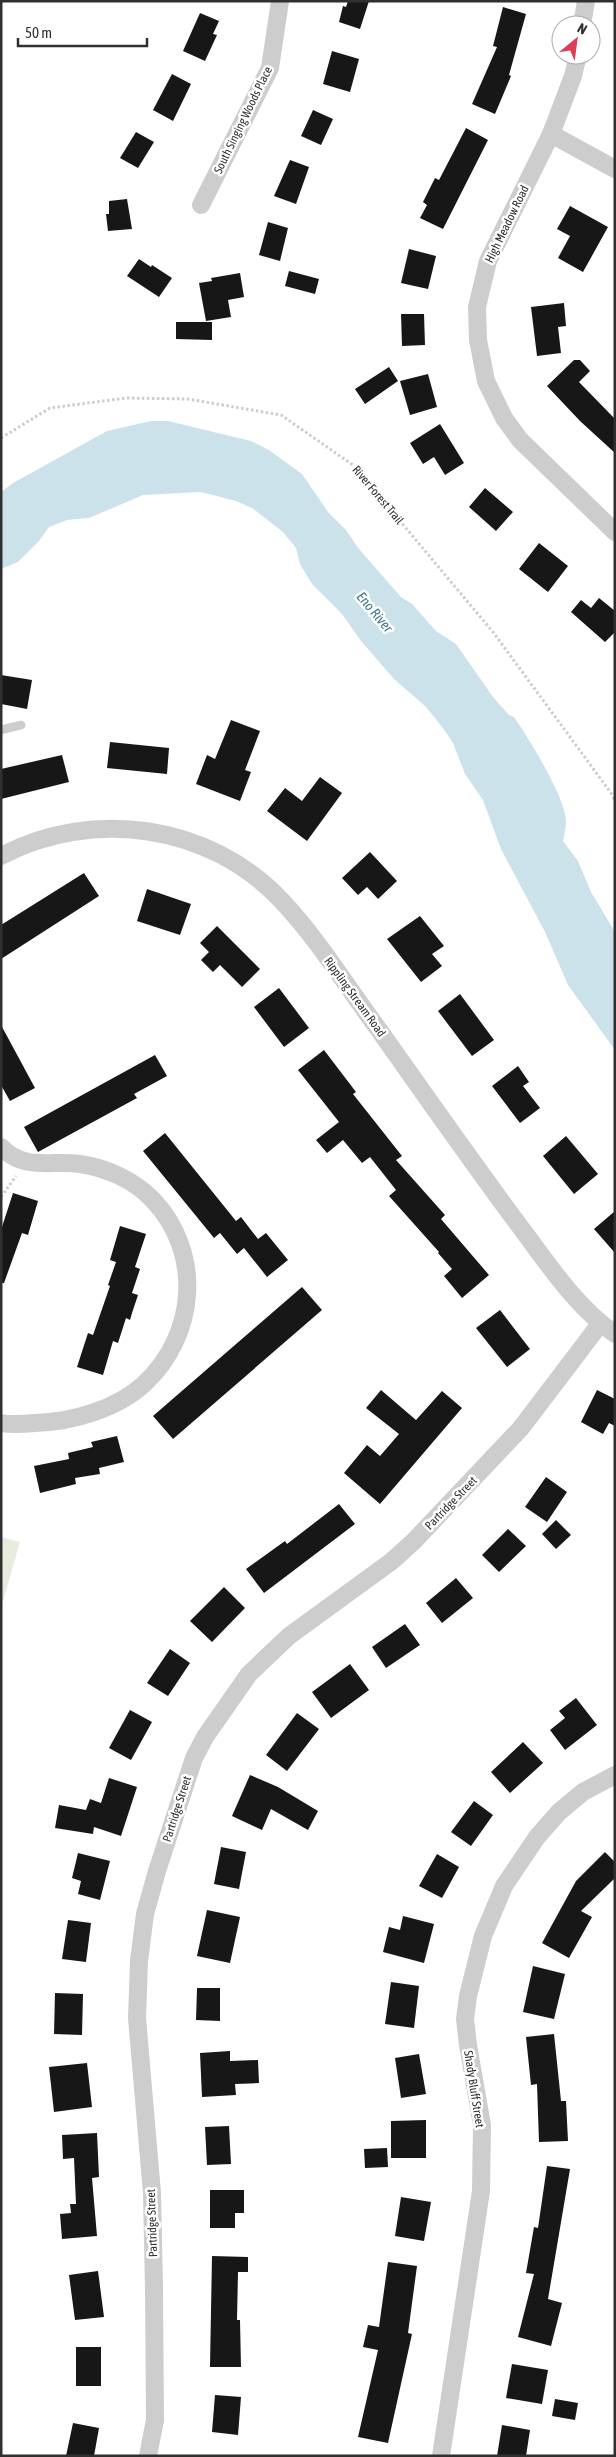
<svg xmlns="http://www.w3.org/2000/svg" width="616" height="2457" viewBox="0 0 616 2457" font-family="'Asap Condensed',sans-serif">
  <rect width="100%" height="100%" fill="#fff"/>
  <path fill="#e7ecdf" d="M1 1537 20 1542 3 1601H1Z"/>
  <path fill="#cce2eb" d="M151 421H168L251 441 269 450 302 474 328 512 346 530 359 549 401 597 412 604 436 631 456 644 493 697 509 715 514 717C528 737 567 800 566 822 566 828 564 835 563 841L578 861 591 892 615 932V1050L568 985 545 932 501 849 483 800 465 774 453 743 443 728 425 706 394 679 361 641 342 614 312 584 300 564 296 548 283 532 252 508 236 501 201 492 143 495 89 518 67 520 49 527 39 541 18 562 1 569V492L13 483 107 431Z"/>
  <g fill="#171717">
    <path d="M348 1H369L360 29 339 22 343 6 346 7Z"/>
    <path d="M503 7 526 14 509 75 511 76 495 114 472 104 497 47 493 46Z"/>
    <path d="M200 13 219 21 213 34 217 35 205 61 183 51Z"/>
    <path d="M332 51 359 59 350 92 323 84Z"/>
    <path d="M172 74 191 84 173 121 153 110Z"/>
    <path d="M313 110 333 119 321 145 301 136Z"/>
    <path d="M466 128 488 140 443 229 420 218 427 205 423 202 435 178 439 180Z"/>
    <path d="M136 132 154 142 138 168 120 158Z"/>
    <path d="M290 160 309 167 296 204 274 196Z"/>
    <path d="M127 199 132 229 108 231 106 214H109V201Z"/>
    <path d="M570 206 608 227 583 272 558 258 570 236 557 229Z"/>
    <path d="M268 222 288 228 280 261 259 255Z"/>
    <path d="M409 249 436 256 428 289 401 283Z"/>
    <path d="M139 259 151 267 152 265 172 278 159 297 127 276Z"/>
    <path d="M289 271 319 279 315 294 285 286Z"/>
    <path d="M240 273 244 297 228 300 231 317 206 321 199 283 212 281 211 278Z"/>
    <path d="M564 303 566 326 558 327 561 353 537 356 531 307Z"/>
    <path d="M401 314H424L425 345 402 346Z"/>
    <path d="M176 322H212V340L176 339Z"/>
    <path d="M574 360H580L590 371 579 382 615 419V453L580 421 547 386Z"/>
    <path d="M389 367 398 381 365 404 355 389Z"/>
    <path d="M428 374 437 407 410 415 400 381Z"/>
    <path d="M440 424 464 463 445 475 434 457 423 464 410 443Z"/>
    <path d="M485 488 513 512 496 531 469 507Z"/>
    <path d="M539 543 568 566 548 592 519 569Z"/>
    <path d="M599 598 615 611V632L605 642 571 612 581 600 591 608Z"/>
    <path d="M1 675 32 680 27 709 1 704Z"/>
    <path d="M231 720 260 731 245 770 251 772 240 801 196 784 207 755 215 759Z"/>
    <path d="M110 742 169 748 167 774 107 768Z"/>
    <path d="M62 755 69 782 1 799V769Z"/>
    <path d="M320 777 342 793 307 841 267 811 285 788 302 801Z"/>
    <path d="M370 852 397 881 378 899 367 887 358 895 342 878Z"/>
    <path d="M84 873 99 896 1 959V925Z"/>
    <path d="M147 889 191 904 180 935 137 921Z"/>
    <path d="M420 916 444 946 432 954 442 966 421 982 387 939Z"/>
    <path d="M217 926 260 969 242 987 220 965 213 972 201 960 209 952 200 943Z"/>
    <path d="M279 988 309 1028 284 1047 254 1007Z"/>
    <path d="M460 994 494 1040 472 1056 438 1011Z"/>
    <path d="M1 1025 35 1088 10 1101 1 1085Z"/>
    <path d="M324 1050 356 1092 353 1094 402 1156 396 1160 445 1215 441 1219 489 1275 462 1298 444 1276 452 1269 438 1253 439 1252 389 1196 396 1190 370 1157 362 1163 343 1140 327 1153 316 1140 339 1122 298 1070Z"/>
    <path d="M155 1055 167 1076 134 1094 137 1098 38 1152 24 1127Z"/>
    <path d="M518 1066 529 1082 523 1086 540 1108 520 1123 492 1086Z"/>
    <path d="M165 1133 236 1221 241 1217 258 1239 266 1233 288 1260 267 1277 244 1248 237 1254 220 1233 214 1238 143 1151Z"/>
    <path d="M566 1136 598 1174 574 1194 543 1156Z"/>
    <path d="M13 1193 38 1201 28 1235 22 1233 4 1283H1V1230Z"/>
    <path d="M615 1211V1253L594 1229Z"/>
    <path d="M120 1226 146 1234 135 1267 140 1269 132 1293 138 1295 132 1313 130 1320 126 1318 118 1343 113 1341 103 1375 77 1367 88 1333 93 1335 110 1286 108 1285 116 1262 110 1260Z"/>
    <path d="M302 1287 322 1310 173 1439 153 1416Z"/>
    <path d="M500 1310 530 1349 507 1367 476 1328Z"/>
    <path d="M381 1390 416 1420 442 1391 462 1408 380 1504 344 1473 367 1445 380 1456 399 1434 366 1408Z"/>
    <path d="M597 1390 615 1399V1426L609 1423 603 1434 581 1422Z"/>
    <path d="M117 1436 124 1462 99 1468 100 1474 75 1478 76 1484 40 1493 34 1466 69 1459 68 1453 93 1447 91 1442Z"/>
    <path d="M546 1477 567 1492 547 1522 525 1507Z"/>
    <path d="M339 1504 355 1524 264 1593 246 1569 285 1541 287 1544Z"/>
    <path d="M556 1520 571 1535 556 1549 542 1534Z"/>
    <path d="M508 1529 526 1546 499 1572 482 1555Z"/>
    <path d="M456 1578 473 1598 442 1623 426 1603Z"/>
    <path d="M224 1587 245 1608 212 1642 190 1621Z"/>
    <path d="M405 1624 420 1645 386 1668 372 1647Z"/>
    <path d="M170 1649 190 1663 168 1696 147 1683Z"/>
    <path d="M350 1664 369 1690 331 1718 312 1692Z"/>
    <path d="M576 1698 597 1725 565 1750 550 1730 565 1718 559 1711Z"/>
    <path d="M130 1710 152 1722 131 1760 109 1748Z"/>
    <path d="M297 1713 319 1729 287 1771 266 1755Z"/>
    <path d="M523 1742 543 1763 510 1793 491 1772Z"/>
    <path d="M250 1775 278 1787 318 1811 308 1830 271 1809 262 1830 232 1816Z"/>
    <path d="M109 1778 137 1787 121 1836 94 1827 93 1834 55 1828 59 1805 86 1810 90 1799 101 1803Z"/>
    <path d="M474 1801 493 1815 471 1846 451 1832Z"/>
    <path d="M221 1847 246 1852 239 1889 214 1884Z"/>
    <path d="M605 1852 615 1862V1878L581 1911 592 1917 569 1958 542 1943 576 1881Z"/>
    <path d="M78 1853 110 1861 100 1900 78 1894 81 1881 72 1878Z"/>
    <path d="M437 1854 459 1867 442 1898 419 1886Z"/>
    <path d="M207 1910 240 1917 230 1963 197 1956Z"/>
    <path d="M403 1916 434 1924 424 1963 383 1952 389 1927 400 1930Z"/>
    <path d="M68 1920 91 1923 86 1962 62 1959Z"/>
    <path d="M533 1966 565 1974 554 2019 523 2012Z"/>
    <path d="M391 1982 419 1986 414 2028 385 2024Z"/>
    <path d="M197 1988H220V2021L196 2020Z"/>
    <path d="M55 1993 83 1994 82 2035 54 2034Z"/>
    <path d="M554 2034 561 2101H566L568 2141 539 2142 537 2084 531 2085 526 2037Z"/>
    <path d="M230 2051V2061L258 2060 259 2083 235 2084 236 2095 202 2097 200 2053Z"/>
    <path d="M419 2054 426 2094 401 2098 395 2058Z"/>
    <path d="M87 2063 92 2107 54 2112 49 2067Z"/>
    <path d="M426 2120V2158H391V2121Z"/>
    <path d="M229 2126 231 2164 207 2165 205 2127Z"/>
    <path d="M97 2133 99 2177 92 2178 97 2236 62 2239 60 2214 71 2213 70 2204H76L74 2158 63 2159 62 2135Z"/>
    <path d="M387 2148 388 2167 365 2168 364 2149Z"/>
    <path d="M547 2166 570 2169 548 2299 562 2303 551 2346 518 2337 534 2274 526 2273 534 2227 538 2228Z"/>
    <path d="M210 2190H244V2213H235V2228H210Z"/>
    <path d="M401 2197 431 2202 424 2241 395 2236Z"/>
    <path d="M212 2256 248 2257V2272H238L237 2320H240L241 2367H210Z"/>
    <path d="M388 2262 417 2266 408 2333 412 2334 388 2443 358 2437 378 2350 363 2347 368 2325 379 2327Z"/>
    <path d="M98 2271 104 2317 75 2320 69 2275Z"/>
    <rect x="76" y="2347" width="25" height="39"/>
    <path d="M512 2364 548 2370 542 2404 506 2398Z"/>
    <path d="M215 2395 241 2397 238 2435 212 2432Z"/>
    <path d="M555 2399 578 2403 575 2420 552 2416Z"/>
    <path d="M73 2423 99 2428 94 2456H66Z"/>
    <path d="M502 2425 530 2430 526 2456H497Z"/>
  </g>
  <g fill="none" stroke-linecap="round" stroke-linejoin="round">
    <g stroke="#cdcdcd" stroke-width="3" stroke-dasharray="2.5 2.5" stroke-linecap="butt">
      <path d="M1 438 50 408 126 398 188 399 281 415 353 465 493 632 611 793 615 801"/>
      <path d="M1 1197 16 1176"/>
    </g>
    <path stroke="#cdcdcd" stroke-width="9" d="M1 730 21 725"/>
    <g stroke="#cdcdcd" stroke-width="18">
      <path d="M582 25 586 1"/>
      <path d="M578 55 573 76 551 134 488 261 477 307 478 340 486 381 504 418 520 440 615 532"/>
      <path d="M551 134 615 169"/>
      <path d="M201 205 270 68 280 1"/>
      <path d="M1 856C93 808 209 824 281 900 318 939 347 987 379 1030 428 1099 476 1168 527 1236 553 1271 578 1308 615 1334"/>
      <path d="M1 1147C24 1171 50 1160 80 1164 107 1168 134 1180 153 1200 203 1253 197 1335 144 1384 117 1409 72 1422 35 1423 24 1424 12 1425 1 1423"/>
      <path d="M148 2456 155 2420 154 2288 152 2193 137 2018 139 1961 145 1914 157 1871 194 1758 205 1737 249 1674 289 1636 392 1561 414 1541 521 1428 600 1324"/>
      <path d="M441 2456 481 2191 482 2125 468 2045 465 2019 468 1996 483 1936 504 1886 537 1837 559 1812 583 1792 615 1775"/>
    </g>
  </g>
  <g text-anchor="middle" dominant-baseline="central" stroke-width="5" stroke-linejoin="round" paint-order="stroke">
    <g font-size="12" fill="#303030" stroke="#fff">
      <text transform="translate(243 120) rotate(-64)">South Singing Woods Place</text>
      <text transform="translate(507 224) rotate(-64)">High Meadow Road</text>
      <text transform="translate(378 495) rotate(50)">River Forest Trail</text>
      <text transform="translate(355 997) rotate(54)">Rippling Stream Road</text>
      <text transform="translate(451 1503) rotate(-46)">Partridge Street</text>
      <text transform="translate(177 1809) rotate(-72)">Partridge Street</text>
      <text transform="translate(474 2089) rotate(81)">Shady Bluff Street</text>
      <text transform="translate(152 2223) rotate(-92)">Partridge Street</text>
    </g>
    <g font-size="14" font-style="italic" fill="#41788f" stroke="#fff">
      <text transform="translate(375 612) rotate(50)">Eno River</text>
    </g>
  </g>
  <rect width="616" height="2457" fill="none" stroke="#303030" stroke-width="5"/>
  <g transform="translate(576 40) rotate(29)"><circle r="24" fill="#ffffff" stroke="#acacac"/>
  <path d="M0-4L9 19L0 12L-9 19Z" fill="#dd3c57"/>
  <text y="-8" font-size="14" font-weight="bold" text-anchor="middle" fill="#303030">N</text>
  </g>
  <path d="M18 38v8h129v-8" fill="none" stroke="#303030" stroke-width="2.5"/>
  <text x="25" y="38" font-size="15" fill="#303030" stroke="#ffffff" stroke-width="4" paint-order="stroke">50 m</text>
</svg>
